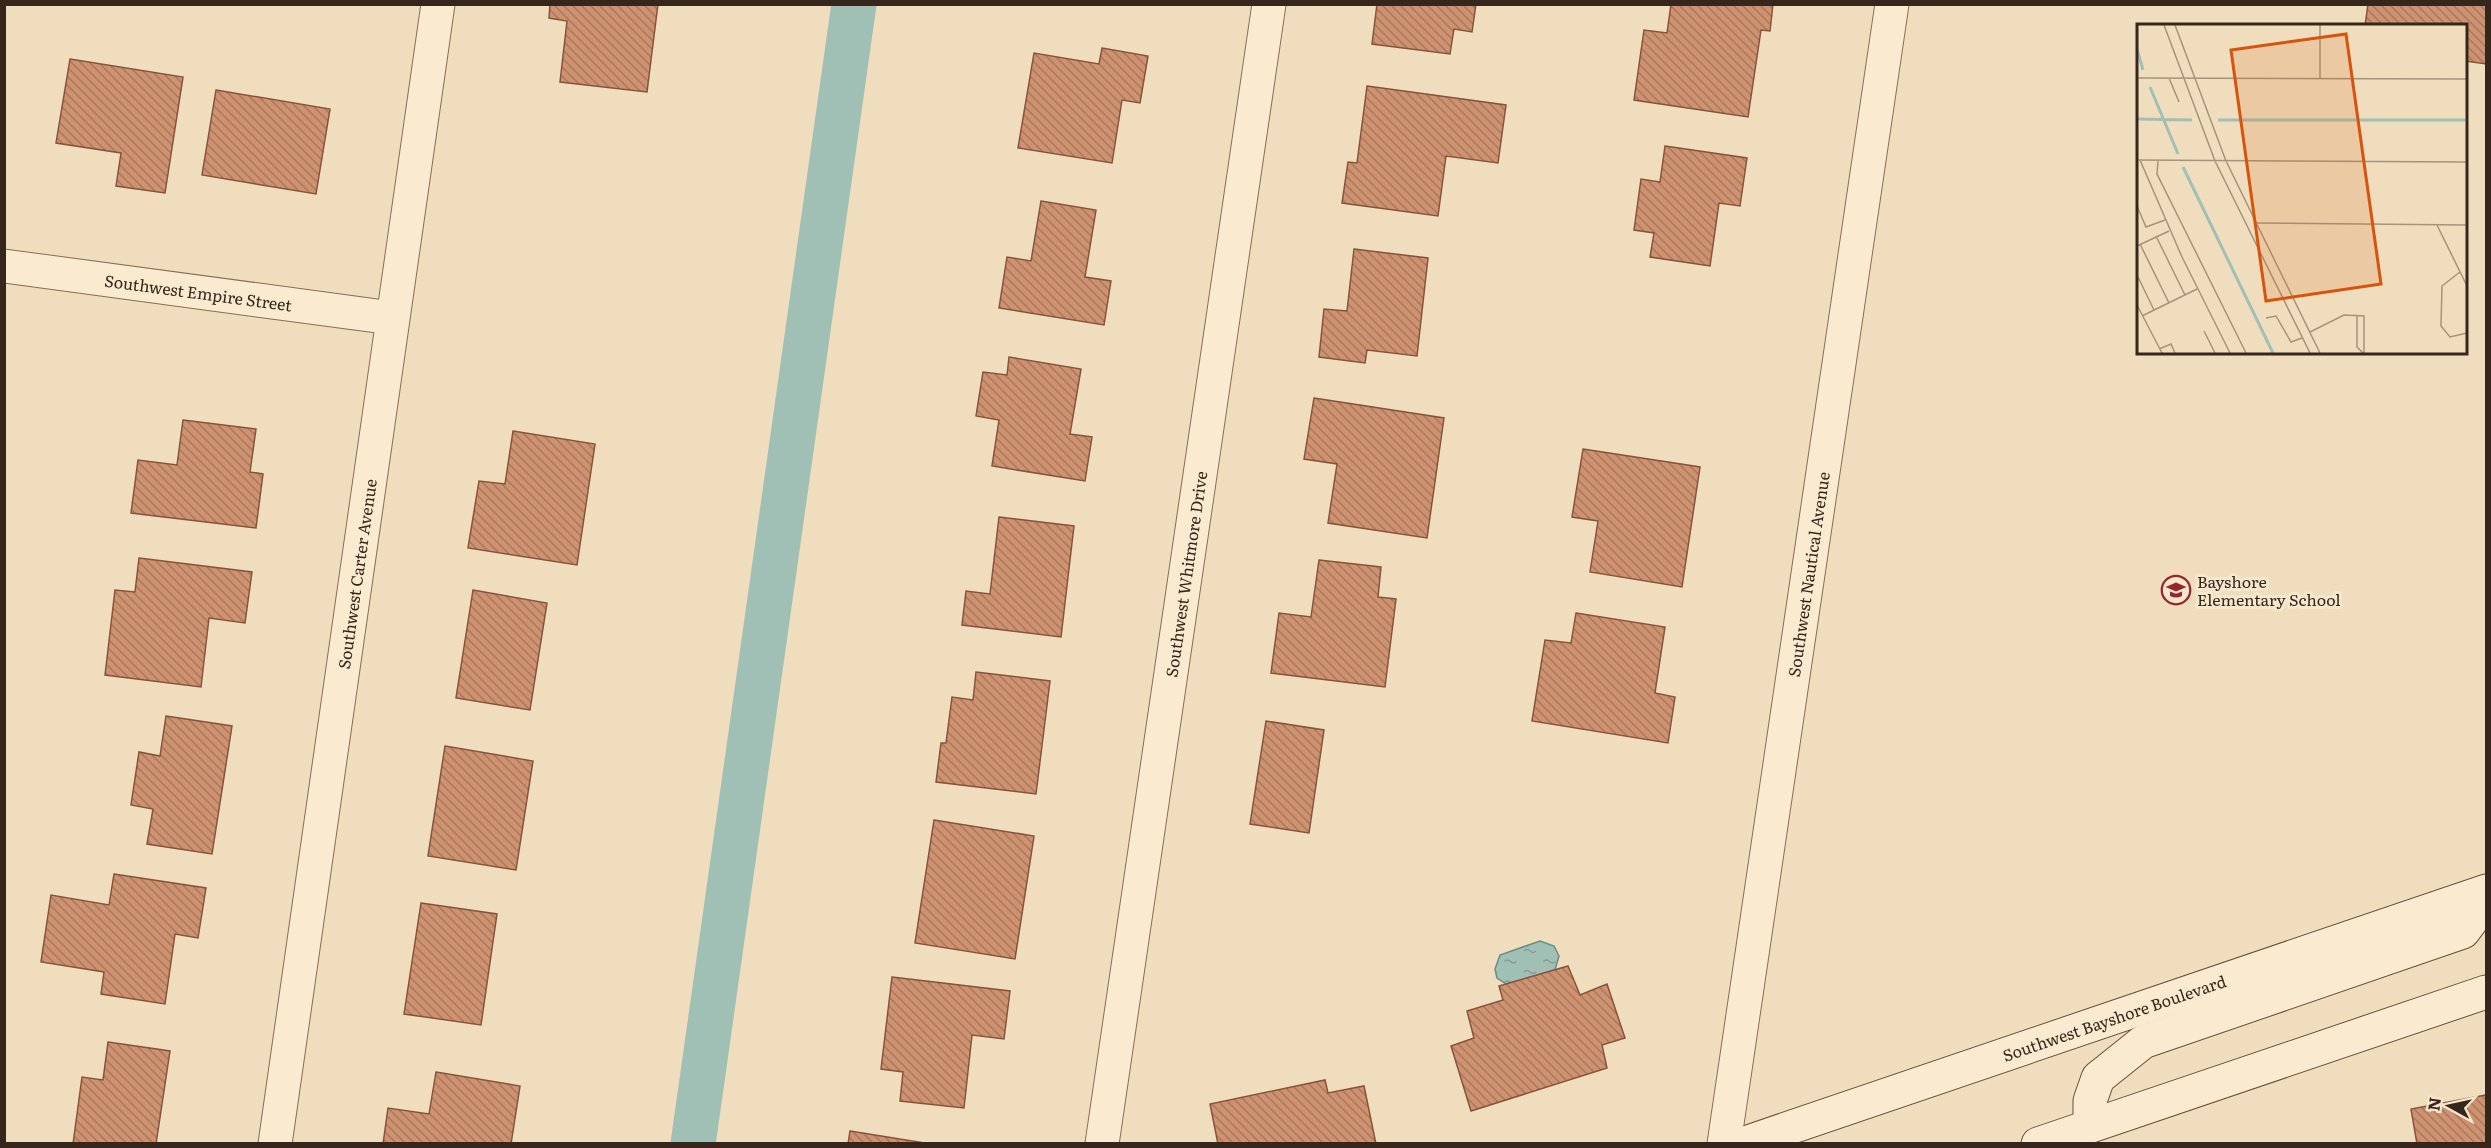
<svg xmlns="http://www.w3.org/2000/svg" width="2491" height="1148" viewBox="0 0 2491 1148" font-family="Literata,serif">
  <defs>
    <pattern id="water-ripples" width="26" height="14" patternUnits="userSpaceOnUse" patternTransform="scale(1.5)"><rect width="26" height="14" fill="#a1c0b5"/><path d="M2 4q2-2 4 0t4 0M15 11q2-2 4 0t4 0" fill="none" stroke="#849c92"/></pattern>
    <pattern id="building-back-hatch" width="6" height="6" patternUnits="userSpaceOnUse" patternTransform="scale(1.5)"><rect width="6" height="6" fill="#cf9271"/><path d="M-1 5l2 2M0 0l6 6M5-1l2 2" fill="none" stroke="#a9775c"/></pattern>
  </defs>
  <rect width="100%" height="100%" fill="#efddbd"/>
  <path fill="url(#water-ripples)" stroke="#688e82" stroke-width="1.5" d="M1540 941 1554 946 1559 956 1555 970 1506 984 1497 978 1495 969 1500 955Z"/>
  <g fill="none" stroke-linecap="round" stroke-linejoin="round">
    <path stroke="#a1c0b5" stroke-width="45" d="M693 1144 854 4"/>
  </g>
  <g fill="url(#building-back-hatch)" stroke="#87543b" stroke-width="1.5">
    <path d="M550 4H658L647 92 560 82 567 21 549 18Z"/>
    <path d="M1377 4H1476L1472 32 1454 29 1450 54 1372 44Z"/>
    <path d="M1671 4H1773L1770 31 1761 30 1748 117 1634 100 1644 30 1667 33Z"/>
    <path d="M2368 4H2486V64L2466 61V26H2365Z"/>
    <path d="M1102 48 1148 56 1140 103 1122 100 1112 163 1018 148 1034 53 1099 64Z"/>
    <path d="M70 59 183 77 165 193 116 186 121 153 56 143Z"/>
    <path d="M1367 86 1506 105 1498 163 1446 156 1438 216 1342 203 1348 162 1357 163Z"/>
    <path d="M216 90 330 109 316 194 202 175Z"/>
    <path d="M1665 146 1747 158 1740 206 1719 203 1710 266 1650 257 1654 233 1634 230 1641 179 1660 182Z"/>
    <path d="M1041 201 1096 210 1085 277 1111 281 1104 325 999 308 1007 257 1031 261Z"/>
    <path d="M1354 249 1428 258 1417 356 1367 350 1365 363 1319 357 1324 309 1347 311Z"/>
    <path d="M1009 357 1081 369 1070 434 1092 437 1085 481 992 466 999 420 976 416 983 372 1007 375Z"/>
    <path d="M1314 398 1444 418 1427 538 1328 523 1337 464 1304 459Z"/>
    <path d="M183 420 256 429 250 472 263 474 256 528 131 513 138 460 177 465Z"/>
    <path d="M513 431 595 444 577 565 468 548 479 481 505 484Z"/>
    <path d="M1583 449 1700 467 1682 587 1590 572 1598 521 1572 517Z"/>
    <path d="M999 517 1074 526 1061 637 962 625 966 591 990 594Z"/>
    <path d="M139 558 252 572 245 623 209 618 201 687 105 675 115 590 135 592Z"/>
    <path d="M1319 560 1381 567 1378 597 1396 599 1385 687 1271 673 1279 613 1311 617Z"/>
    <path d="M473 590 547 603 530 710 456 698Z"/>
    <path d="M1576 613 1665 627 1655 693 1675 697 1668 743 1532 721 1545 640 1571 643Z"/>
    <path d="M976 672 1050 681 1036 794 936 782 941 743H946L952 697 973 700Z"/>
    <path d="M166 716 232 726 212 854 147 844 153 809 131 805 139 752 160 756Z"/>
    <path d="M1266 721 1324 730 1309 833 1250 824Z"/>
    <path d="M445 746 533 761 516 870 428 856Z"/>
    <path d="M934 820 1034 836 1015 959 915 943Z"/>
    <path d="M114 874 206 888 198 938 175 934 165 1004 101 994 104 972 41 962 51 895 109 905Z"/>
    <path d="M421 903 497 914 481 1025 404 1014Z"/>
    <path d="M1568 966 1580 995 1607 984 1625 1038 1602 1045 1607 1068 1471 1111 1451 1046 1474 1038 1467 1011 1503 1000 1499 986Z"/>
    <path d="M892 977 1010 991 1004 1039 972 1035 964 1108 900 1101 903 1072 881 1069Z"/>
    <path d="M108 1042 170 1051 156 1144H73L82 1077 103 1080Z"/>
    <path d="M436 1072 520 1086 511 1144H383L388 1108 429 1114Z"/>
    <path d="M1325 1080 1328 1093 1364 1086 1376 1144H1218L1210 1104Z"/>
    <path d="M2486 1095V1144H2417L2411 1109Z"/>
    <path d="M850 1131 931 1144H848Z"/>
  </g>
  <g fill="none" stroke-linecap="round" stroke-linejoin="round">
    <g stroke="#876d56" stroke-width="35">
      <g id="street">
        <path id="s1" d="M4 266 392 318"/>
        <path id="s2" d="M275 1144 438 4"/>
        <path id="s3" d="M1102 1144 1269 4"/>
        <path id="s4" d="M1724 1144 1892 4"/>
      </g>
    </g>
    <g stroke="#694e39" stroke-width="35">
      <g id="secondary">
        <path d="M2090 1126V1101L2098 1078 2143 1042 2463 932 2486 901"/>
        <path id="s5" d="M1742 1144 2486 891"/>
        <path d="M2038 1144 2486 992"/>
      </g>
    </g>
    <use href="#street" stroke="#faebd0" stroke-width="33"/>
    <use href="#secondary" stroke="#faebd0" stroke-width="33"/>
  </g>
  <defs>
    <g id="school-ring" transform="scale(1.5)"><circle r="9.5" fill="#f6e7cd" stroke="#98242d" stroke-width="1.5"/><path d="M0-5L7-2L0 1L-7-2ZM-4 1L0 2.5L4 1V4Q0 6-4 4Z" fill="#98242d"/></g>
  </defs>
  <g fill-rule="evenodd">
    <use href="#school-ring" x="2176" y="590"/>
  </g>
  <g text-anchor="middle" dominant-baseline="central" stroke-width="6" stroke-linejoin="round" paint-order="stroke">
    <g font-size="16" fill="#36261b" stroke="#f6e7cd">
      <text stroke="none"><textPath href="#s1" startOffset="196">Southwest Empire Street</textPath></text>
      <text stroke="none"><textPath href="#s2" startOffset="576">Southwest Carter Avenue</textPath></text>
      <text stroke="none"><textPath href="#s3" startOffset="576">Southwest Whitmore Drive</textPath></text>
      <text stroke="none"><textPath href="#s4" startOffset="576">Southwest Nautical Avenue</textPath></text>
      <text stroke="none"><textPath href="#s5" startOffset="393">Southwest Bayshore Boulevard</textPath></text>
    </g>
    <g font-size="16" fill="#36261b" stroke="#f6e7cd" text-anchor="start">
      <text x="2197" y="581">Bayshore<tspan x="2197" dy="18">Elementary School</tspan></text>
    </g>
  </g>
  <g transform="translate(2137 24)">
    <rect width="330" height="330" fill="#efddbd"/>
    <path fill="none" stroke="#a1c0b5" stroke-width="3" d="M0 25 6 46M13 63 41 130M0 95 55 96M81 96H330M46 143 136 329"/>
    <path fill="none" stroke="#a5947c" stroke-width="1.5" d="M27 1 78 137 173 329M38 1 89 137 183 329M183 1V54M0 54 330 55M32 54 42 78M0 136 330 138M3 136 45 233 93 329M21 137 20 150 109 329M0 182 9 203 28 196M118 199 330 201M300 201 330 262M19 212 48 271M3 220 32 279M0 222 32 207M323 248 305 262 304 302 313 313 330 309M0 251 17 286M0 281 25 329M220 291V323L226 329M5 292 60 265M129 294 139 292 154 318 165 314M67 307 78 329M173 308 207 291 227 292V329M22 325 34 320 38 329"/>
    <path fill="#d6540e" fill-opacity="0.15" stroke="#d6540e" stroke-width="3" d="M209 10 244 260 129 277 94 26Z"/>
    <rect width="330" height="330" fill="none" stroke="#36261b" stroke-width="3"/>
  </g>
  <rect width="2491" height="1148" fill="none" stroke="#36261b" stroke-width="12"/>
  <g transform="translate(2449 1106) rotate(278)" stroke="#f6e7cd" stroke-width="4.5" paint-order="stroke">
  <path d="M0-4.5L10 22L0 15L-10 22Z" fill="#36261b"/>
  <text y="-9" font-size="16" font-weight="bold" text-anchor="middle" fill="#36261b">N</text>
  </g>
</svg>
